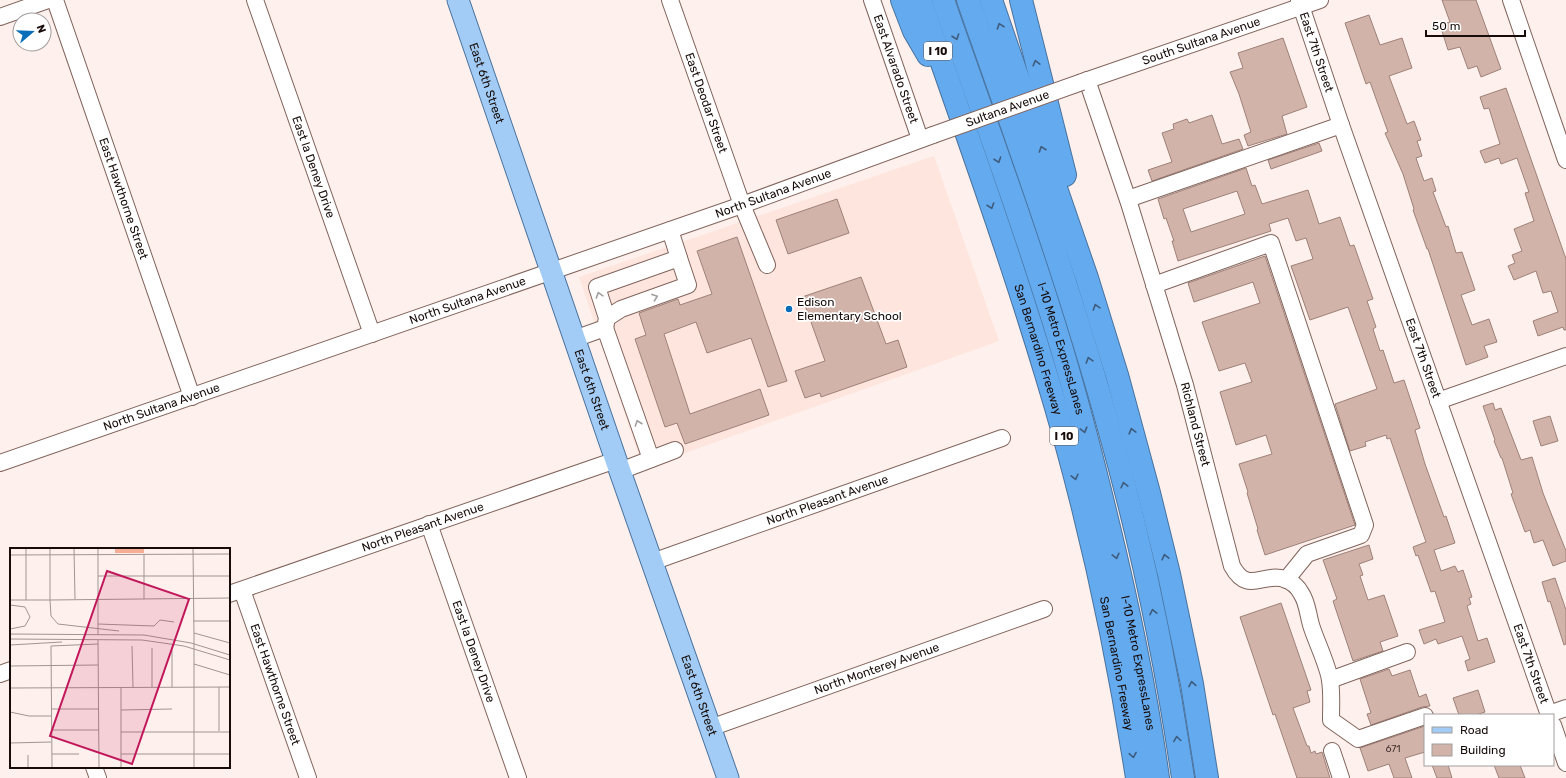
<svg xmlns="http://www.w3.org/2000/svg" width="1566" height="778" viewBox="0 0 1566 778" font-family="Rubik,sans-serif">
  <rect width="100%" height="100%" fill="#fef0ec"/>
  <path fill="#fee5dd" d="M934 156 999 341 643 468 579 277Z"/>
  <g fill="#d2b3a9" stroke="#9e8178" fill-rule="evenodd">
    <path d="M1442 0H1476L1501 69 1481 77 1477 66 1468 69 1460 47 1448 50 1440 25 1450 22Z"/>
    <path d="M1369 15 1380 45 1402 38 1412 68 1389 76 1407 124 1414 121 1421 140 1417 141 1422 156 1416 158 1424 181 1432 178 1436 191 1433 192 1446 227 1448 226 1456 253 1462 252 1475 290 1461 295 1472 325 1489 319 1497 342 1484 346 1488 357 1466 365 1428 249H1427L1413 210 1414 209 1403 174 1385 133 1388 132 1370 82 1366 84 1345 23Z"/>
    <path d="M1283 38 1307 107 1282 116 1287 134 1248 146 1244 135 1251 132 1239 94 1230 72 1243 68 1238 53Z"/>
    <path d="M1506 88 1566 259V330H1564L1563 327 1538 336 1533 321 1558 312 1551 291 1543 293 1536 271 1514 280 1508 266 1515 263 1512 255 1522 251 1514 229 1534 221 1525 193 1529 192 1517 158 1501 164 1499 158 1485 163 1480 151 1500 144 1489 108 1484 109 1480 97Z"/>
    <path d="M1212 115 1222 144 1239 139 1243 149 1152 181 1148 170 1172 162 1162 133 1174 129 1173 124 1187 119 1189 123Z"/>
    <path d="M1319 143 1322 151 1271 169 1268 160Z"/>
    <path d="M1246 168 1252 186 1255 185 1262 204 1308 190 1319 224 1340 217 1350 246 1354 245 1373 299 1367 301 1376 327 1373 329 1380 351 1383 350 1394 383 1404 380 1420 428 1415 430 1425 464 1444 517 1446 516 1455 543 1434 550 1441 571 1455 566 1458 572 1463 570 1472 597 1469 598 1471 604 1467 606 1478 641 1487 638 1495 662 1468 671 1465 661 1470 659 1462 636 1438 644 1436 639 1424 644 1419 630 1445 622 1435 591 1431 592 1418 555 1416 556 1413 547 1426 542 1390 438 1387 439 1386 435 1365 442 1366 446 1350 451 1335 404 1377 389 1348 307 1310 320 1291 266 1313 259 1306 238 1296 241 1288 218 1269 224 1271 231 1178 261 1172 241H1174L1166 218 1164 219 1158 199ZM1237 191 1245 214 1191 232 1183 209Z"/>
    <path d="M837 199 849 233 788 254 776 220Z"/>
    <path d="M737 237 787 381 768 387 751 338 707 353 696 322 664 334 690 414 760 389 769 415 685 444 677 423 665 427 635 339 646 335 639 313 678 299 680 305 712 294 697 251Z"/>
    <path d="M1265 256 1355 525 1265 555 1257 530 1258 529 1247 493 1248 492 1239 464 1272 454 1266 435 1236 445 1220 392 1252 382 1245 363 1219 371 1202 322 1260 303 1253 282 1194 302 1188 283Z"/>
    <path d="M861 277 886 344 898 340 907 367 821 397 820 393 805 398 795 371 825 361 802 297Z"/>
    <path d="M1493 403 1495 410 1501 408 1521 460 1532 457 1543 493 1566 551V561L1553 566 1543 540 1534 543 1530 530 1525 532 1511 494 1513 493 1502 458H1501L1494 441 1495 440 1483 406Z"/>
    <path d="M1550 416 1558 441 1541 446 1533 421Z"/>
    <path d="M1369 545 1373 559 1359 564 1363 575 1360 576 1368 600 1384 595 1398 636 1380 642 1383 651 1353 661 1333 601 1337 599 1323 560Z"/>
    <path d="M1555 578 1566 610V644L1564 645 1550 601 1548 602 1542 582Z"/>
    <path d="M1281 603 1311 690 1307 691 1310 702 1293 708 1307 746H1309L1311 753 1315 751 1316 754 1322 752 1330 778H1297L1275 714 1273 715 1240 617Z"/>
    <path d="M1389 669 1392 676 1410 670 1419 697 1426 694 1430 706 1422 707 1371 725 1367 714 1371 713 1360 679Z"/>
    <path d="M1478 690 1485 712 1476 715H1459L1453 698Z"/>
    <path d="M1425 726V752L1405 758 1412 778H1394L1389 764 1368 771 1360 748Z"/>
    <path d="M1432 765H1448L1452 778H1437Z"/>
    <path d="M1494 765H1520L1525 778H1499Z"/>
  </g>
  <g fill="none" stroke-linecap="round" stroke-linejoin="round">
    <g stroke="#81645c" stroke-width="18">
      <g id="minor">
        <path id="s1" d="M55 0 192 397"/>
        <path id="s2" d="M255 0 372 334"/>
        <path id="s3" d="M670 0 742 205 767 265"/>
        <path id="s4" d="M872 0 920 139"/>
        <path id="s5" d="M1299 0 1341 125 1549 715"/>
        <path d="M1511 0 1566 160"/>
        <path d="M0 17 48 0"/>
        <path id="s6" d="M1087 80 1129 203 1185 385 1232 566C1248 595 1262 572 1285 579 1292 582 1298 587 1301 593 1308 603 1308 617 1312 628 1317 643 1328 666 1330 680 1332 693 1331 707 1331 720L1358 739 1425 716"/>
        <path id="s7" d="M1082 82 1320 0"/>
        <path d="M1128 199 1341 125"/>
        <path d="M1154 285 1271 243 1365 525 1361 535 1307 554 1286 580"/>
        <path d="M607 318 621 309 688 285 679 258"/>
        <path d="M605 328 651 459"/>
        <path d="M574 339 605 328 607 318 597 287 679 258 670 230"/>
        <path d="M1438 401 1566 356"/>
        <path id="s8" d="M0 463 742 205 933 135"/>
        <path d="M620 471 675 450"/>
        <path id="s9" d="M429 524 518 778"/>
        <path id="s10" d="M652 562 1002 438"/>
        <path id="s11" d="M242 590 308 778"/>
        <path id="s12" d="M229 594 616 460"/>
        <path d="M0 674 11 670"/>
        <path d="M1330 680 1407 652"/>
        <path d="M1549 714 1566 708"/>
        <path d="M1553 725 1566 763"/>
        <path id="s13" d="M710 728 1044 609"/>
        <path d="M1332 751 1341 778"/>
        <path d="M94 767 98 778"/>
      </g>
    </g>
    <g stroke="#49739e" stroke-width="23">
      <g id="major">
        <path id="s14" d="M458 0 616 460 728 778"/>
      </g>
    </g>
    <g stroke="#49739e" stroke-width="24">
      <g id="highway">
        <path d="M902 0 914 31 928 55"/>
        <path id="s15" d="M920 0C963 124 1008 248 1046 374 1086 505 1116 642 1137 778"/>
        <path id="s16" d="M943 0C983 115 1026 230 1061 346 1078 403 1093 461 1107 519 1128 605 1146 691 1158 778"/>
        <path d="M968 0C1018 143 1070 286 1110 432 1142 545 1166 662 1183 778"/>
        <path d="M991 0 1087 278 1117 375 1149 493 1169 574 1192 684 1207 778"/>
        <path d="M1021 0 1065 175"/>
      </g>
    </g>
    <use href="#minor" stroke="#fff" stroke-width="16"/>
    <use href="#major" stroke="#a2ccf5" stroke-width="21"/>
    <use href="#highway" stroke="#64aaef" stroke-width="22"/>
    <g stroke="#81645c" stroke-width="18" stroke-linecap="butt">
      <g id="minor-bridge">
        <path id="s17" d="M933 135 1082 82"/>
      </g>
    </g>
    <use href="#minor-bridge" stroke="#fff" stroke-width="16"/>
  </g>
  <defs><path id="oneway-chevron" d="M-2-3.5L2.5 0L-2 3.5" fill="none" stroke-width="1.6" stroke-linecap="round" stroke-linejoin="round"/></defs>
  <g stroke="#3e5b7c">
    <use href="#oneway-chevron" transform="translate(1000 26) rotate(-109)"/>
    <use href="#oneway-chevron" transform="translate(956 37) rotate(71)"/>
    <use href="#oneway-chevron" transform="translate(1036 63) rotate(-104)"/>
    <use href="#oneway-chevron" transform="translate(1042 149) rotate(-109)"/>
    <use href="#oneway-chevron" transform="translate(998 160) rotate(71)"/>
    <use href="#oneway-chevron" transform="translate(991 206) rotate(71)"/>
    <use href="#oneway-chevron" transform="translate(1096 307) rotate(-107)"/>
    <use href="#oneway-chevron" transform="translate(1089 360) rotate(-107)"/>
    <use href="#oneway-chevron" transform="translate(1084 430) rotate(75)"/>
    <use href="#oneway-chevron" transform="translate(1132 431) rotate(-105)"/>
    <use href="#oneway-chevron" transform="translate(1075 477) rotate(76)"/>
    <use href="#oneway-chevron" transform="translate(1124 485) rotate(-104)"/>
    <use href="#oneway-chevron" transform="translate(1116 556) rotate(76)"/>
    <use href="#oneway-chevron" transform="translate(1165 557) rotate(-104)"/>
    <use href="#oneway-chevron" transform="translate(1153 612) rotate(-102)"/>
    <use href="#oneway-chevron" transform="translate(1192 684) rotate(-100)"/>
    <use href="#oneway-chevron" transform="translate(1177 739) rotate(-98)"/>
    <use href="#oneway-chevron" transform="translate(1133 755) rotate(81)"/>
  </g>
  <g stroke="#a29e9d">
    <use href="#oneway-chevron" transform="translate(599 295) rotate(-108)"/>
    <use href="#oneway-chevron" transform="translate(655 297) rotate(-20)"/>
    <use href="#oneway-chevron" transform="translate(638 423) rotate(-109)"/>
  </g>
  <circle fill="#096dba" stroke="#fff" stroke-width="1.5" cx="789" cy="309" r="4"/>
  <g text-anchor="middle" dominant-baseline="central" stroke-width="3.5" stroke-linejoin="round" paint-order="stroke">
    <g font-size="10" fill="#463631">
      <text x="1393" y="749">671</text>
    </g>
    <g fill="#fff" stroke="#5d5553" stroke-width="1">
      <rect x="924" y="42" width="28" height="18" rx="3"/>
      <rect x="1050" y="427" width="28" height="18" rx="3"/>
    </g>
    <g font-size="11" font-weight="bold" fill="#170c09">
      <text x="938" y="51">I 10</text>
      <text x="1064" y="436">I 10</text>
    </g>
    <g font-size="12" fill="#170c09" stroke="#fff">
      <text stroke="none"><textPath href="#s7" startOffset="126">South Sultana Avenue</textPath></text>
      <text stroke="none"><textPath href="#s5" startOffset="55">East 7th Street</textPath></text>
      <text stroke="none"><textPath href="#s4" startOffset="73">East Alvarado Street</textPath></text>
      <text stroke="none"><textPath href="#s14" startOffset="88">East 6th Street</textPath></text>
      <text stroke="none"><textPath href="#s3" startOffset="109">East Deodar Street</textPath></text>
      <text stroke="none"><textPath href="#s17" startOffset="79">Sultana Avenue</textPath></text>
      <text stroke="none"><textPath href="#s2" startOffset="177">East la Deney Drive</textPath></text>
      <text stroke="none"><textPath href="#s8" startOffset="819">North Sultana Avenue</textPath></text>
      <text stroke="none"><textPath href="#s1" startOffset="210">East Hawthorne Street</textPath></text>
      <text stroke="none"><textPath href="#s8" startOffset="495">North Sultana Avenue</textPath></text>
      <text stroke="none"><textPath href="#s15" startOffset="369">San Bernardino Freeway</textPath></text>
      <text stroke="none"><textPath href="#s16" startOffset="368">I-10 Metro ExpressLanes</textPath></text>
      <text stroke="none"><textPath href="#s5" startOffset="379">East 7th Street</textPath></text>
      <text stroke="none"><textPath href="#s14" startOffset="412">East 6th Street</textPath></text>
      <text stroke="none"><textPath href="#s8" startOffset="171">North Sultana Avenue</textPath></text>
      <text stroke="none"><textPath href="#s6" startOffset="361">Richland Street</textPath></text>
      <text stroke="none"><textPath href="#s10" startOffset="186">North Pleasant Avenue</textPath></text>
      <text stroke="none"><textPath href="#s12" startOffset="205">North Pleasant Avenue</textPath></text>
      <text stroke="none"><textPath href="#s9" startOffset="135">East la Deney Drive</textPath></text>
      <text stroke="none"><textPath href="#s15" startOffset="693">San Bernardino Freeway</textPath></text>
      <text stroke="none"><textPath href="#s16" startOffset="692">I-10 Metro ExpressLanes</textPath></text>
      <text stroke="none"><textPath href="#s5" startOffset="703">East 7th Street</textPath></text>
      <text stroke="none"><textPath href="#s13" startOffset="177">North Monterey Avenue</textPath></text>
      <text stroke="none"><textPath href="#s11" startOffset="100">East Hawthorne Street</textPath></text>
      <text stroke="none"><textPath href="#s14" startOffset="736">East 6th Street</textPath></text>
    </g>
    <g font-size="12" fill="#170c09" stroke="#fff" text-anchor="start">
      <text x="797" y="302">Edison<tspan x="797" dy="14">Elementary School</tspan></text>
    </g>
  </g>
  <g transform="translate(10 548)">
    <rect width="220" height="220" fill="#fef0ec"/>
    <path d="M105 0H134V5H105Z" fill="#f7ac96"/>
    <path fill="none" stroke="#a29591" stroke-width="1" d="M16 0V52M40 0V52L220 50M64 0 65 51M88 0V87M183 0 184 89M134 6V51M0 7 220 6M88 28H220M0 52H40M40 52 41 68 48 76 109 83M0 57 15 59 20 69 15 78 0 81M183 73H220M88 76 144 78 150 72 164 74M184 85 220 95M0 86 134 87 181 95 220 107M184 89V220M0 91 132 92 174 98 220 112M88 92 89 220M0 97 52 94M122 98 123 139M142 100V139M162 102V139M184 116 220 127M0 118 88 117M0 140 220 139M111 140V220M42 161H89M111 162 162 161M0 164 19 168H42M42 182H89M209 183V139M111 184H220M0 195 41 194M42 206H69M111 206H220M18 207V220M42 220 41 98 88 96"/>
    <path fill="#c2185b" fill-opacity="0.15" stroke="#c2185b" stroke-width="2" d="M97 23 179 51 122 216 40 188Z"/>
    <rect width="220" height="220" fill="none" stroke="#170c09" stroke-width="2"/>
  </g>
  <rect x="1424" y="714" width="130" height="52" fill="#ffffff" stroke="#a29e9d"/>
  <rect x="1432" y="727" width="20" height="6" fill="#a2ccf5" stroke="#a29e9d"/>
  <text x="1460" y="734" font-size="12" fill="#170c09">Road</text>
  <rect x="1432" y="744" width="20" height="12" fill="#d2b3a9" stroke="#a29e9d"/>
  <text x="1460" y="754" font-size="12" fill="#170c09">Building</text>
  <g transform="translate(32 32) rotate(71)"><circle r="19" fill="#ffffff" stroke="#a29e9d"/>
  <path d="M0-3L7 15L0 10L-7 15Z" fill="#096dba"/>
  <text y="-6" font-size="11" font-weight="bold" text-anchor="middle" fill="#170c09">N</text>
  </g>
  <path d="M1426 30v6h99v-6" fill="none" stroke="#170c09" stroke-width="2"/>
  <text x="1432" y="30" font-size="12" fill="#170c09" stroke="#ffffff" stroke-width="3" paint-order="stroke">50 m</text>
</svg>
